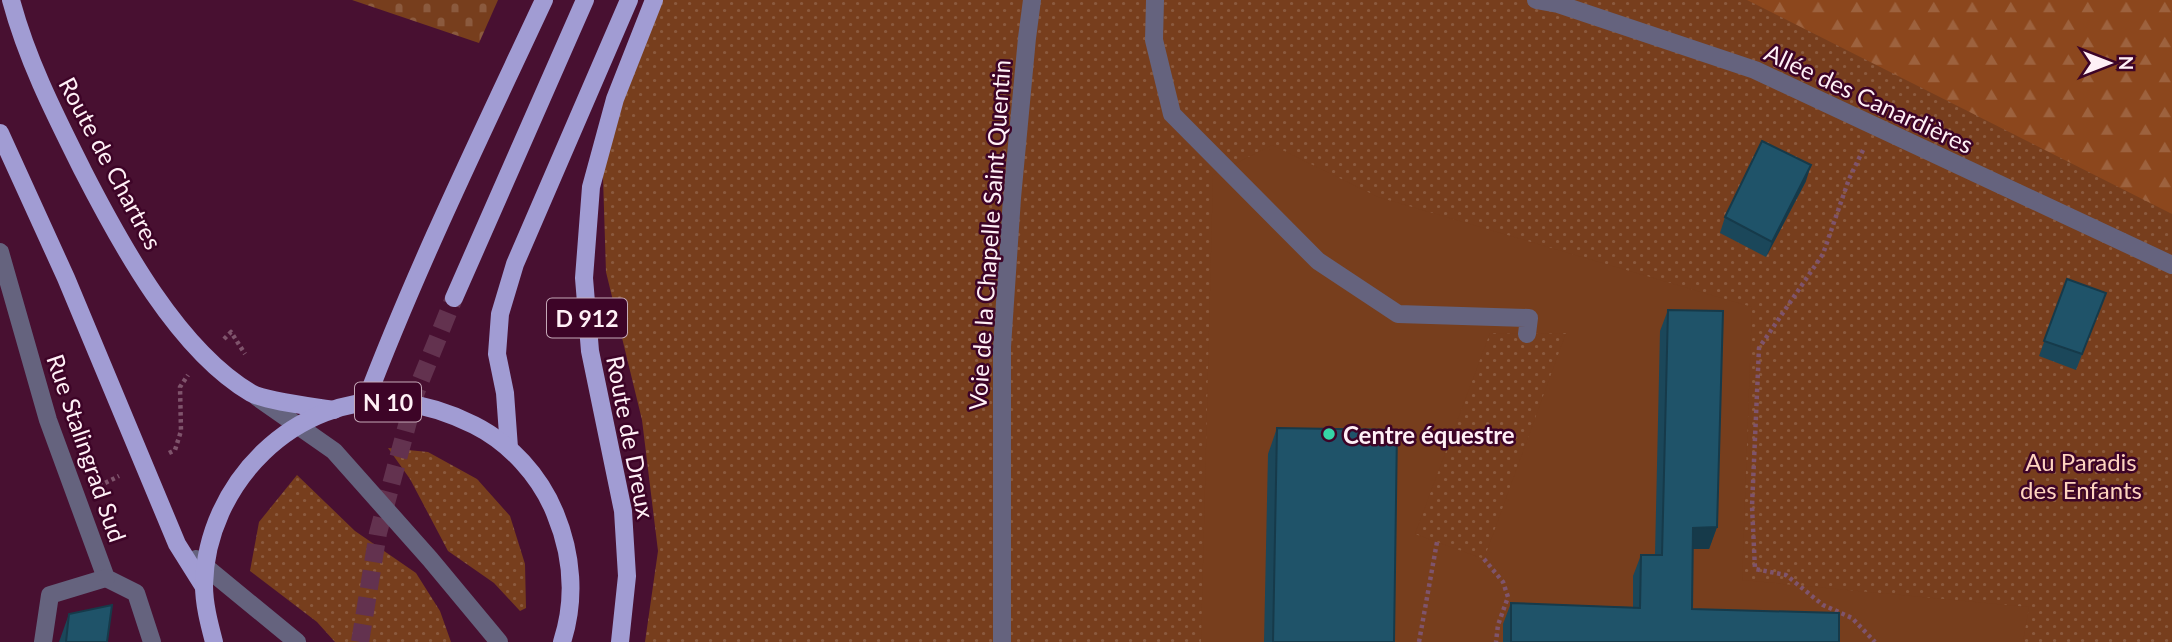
<svg xmlns="http://www.w3.org/2000/svg" width="2172" height="642" viewBox="0 0 2172 642" font-family="Lato,sans-serif">
  <defs>
    <pattern id="green-dots" width="8" height="8" patternUnits="userSpaceOnUse" patternTransform="scale(1.75)"><rect width="8" height="8" fill="#773e1d"/><path d="M2 2h.1M6 6h.1" fill="none" stroke="#8b5a3e" stroke-width="1.8" stroke-linecap="round"/></pattern>
    <pattern id="forest-firs" width="22" height="20" patternUnits="userSpaceOnUse" patternTransform="scale(1.75)"><rect width="22" height="20" fill="#8c471d"/><path d="M5 1l3.5 6h-7zM16 11l3.5 6h-7z" fill="#9d623e"/></pattern>
    <pattern id="cemetery-stones" width="16" height="16" patternUnits="userSpaceOnUse" patternTransform="scale(1.75)"><rect width="16" height="16" fill="#773e1d"/><path d="M2 7V4a2 2 0 0 1 4 0v3zM10 15v-3a2 2 0 0 1 4 0v3z" fill="#8b5a3e"/></pattern>
  </defs>
  <rect width="100%" height="100%" fill="#481031"/>
  <g fill="url(#green-dots)">
    <path d="M658 0H2172V642H645L658 551 642 420 606 272 602 146Z"/>
    <path d="M388 448 428 452 477 479 510 516 525 564 526 608 520 611 494 583 448 551 410 479Z"/>
    <path d="M297 475 355 531 416 573 440 611 451 642H335L317 622 250 571 259 522Z"/>
  </g>
  <path fill="url(#forest-firs)" d="M1747 0H2172V214Z"/>
  <path fill="url(#cemetery-stones)" d="M352 0H498L479 43Z"/>
  <path fill="#773e1d" fill-rule="evenodd" d="M1272 145 1378 197 1752 307 1742 580 2029 607 2023 642H1201L1213 175ZM1490 333 1527 334 1566 333 1484 559 1415 534Z"/>
  <g fill="none" stroke-linecap="round" stroke-linejoin="round">
    <path stroke="#63324f" stroke-width="18" stroke-dasharray="18 9" stroke-linecap="butt" d="M360 642 378 533 416 392 454 298"/>
    <g stroke="#7f546c" stroke-width="4.5" stroke-dasharray="3.5 3.5" stroke-linecap="butt">
      <path d="M1863 150 1849 179 1823 254 1759 348 1752 506 1755 569 1786 575 1823 605 1852 618 1875 642"/>
      <path d="M224 339 231 332 245 354"/>
      <path d="M169 453 175 450 181 431 180 387 188 375"/>
      <path d="M100 483 101 485 119 476"/>
      <path d="M1484 559 1503 582 1508 597 1498 625 1496 642"/>
      <path d="M1419 642 1437 542"/>
    </g>
    <g stroke="#65637e" stroke-width="18">
      <path d="M1155 0 1154 40 1172 114 1318 261 1398 314 1529 318 1527 334"/>
      <path d="M1536 0 1558 4 1755 70 2172 265"/>
      <path d="M0 252 48 420 106 578 136 593 152 642"/>
      <path d="M257 397 334 451 430 559 499 642"/>
      <path d="M196 559 297 642"/>
      <path d="M43 642 50 595 106 578"/>
      <path d="M1002 642V347L1012 198 1027 38 1032 0"/>
    </g>
    <g stroke="#a19cd3" stroke-width="18">
      <path d="M11 0C27 60 55 115 83 171 121 245 178 350 251 393 265 401 316 407 334 410"/>
      <path d="M0 133 66 278 177 544 204 587"/>
      <path d="M454 298 585 0"/>
      <path d="M365 403C417 266 482 133 544 0"/>
      <path d="M509 448 505 393 497 354 500 314 515 264 629 0"/>
      <path d="M214 642C209 623 204 604 204 585 206 484 295 393 399 402 425 405 450 413 474 425 510 443 540 476 555 513 572 554 576 599 562 642"/>
      <path d="M620 642 627 576 623 511 590 351 584 278 591 187 615 99 654 0"/>
    </g>
  </g>
  <g fill="#1b475a">
    <path d="M1806 181 1766 257 1720 233 1725 217Z"/>
    <path d="M2067 279 2106 293 2076 370 2039 356Z"/>
    <path d="M1668 310 1717 527 1709 549H1693L1692 609 1839 642H1503V624L1511 603 1633 607V576L1641 555H1655L1660 331Z"/>
    <path d="M1277 428 1394 642H1264L1268 454Z"/>
    <path d="M69 614 107 642H59Z"/>
  </g>
  <g fill="#163a4a">
    <path d="M1811 165 1806 181 1766 257 1772 242Z"/>
    <path d="M1717 527 1709 549H1686L1693 528Z"/>
  </g>
  <g fill="#1f5369" stroke="#163a4a" stroke-width="2">
    <path d="M1762 141 1811 165 1772 242 1725 217Z"/>
    <path d="M2067 279 2106 293 2082 354 2044 341Z"/>
    <path d="M1668 310 1723 311 1717 527 1693 528 1692 609 1839 613V642H1511V603L1640 608 1641 555H1662Z"/>
    <path d="M1277 428 1397 430 1394 642H1273Z"/>
    <path d="M112 605 107 642H66L69 614Z"/>
  </g>
  <circle fill="#36d4a7" stroke="#3d0427" stroke-width="2.5" cx="1329" cy="434" r="7"/>
  <g text-anchor="middle" dominant-baseline="central" stroke-width="5" stroke-linejoin="round" paint-order="stroke">
    <g fill="#3d0427" stroke="#c5a9b8" stroke-width="2">
      <rect x="547" y="298.5" width="80" height="39" rx="5"/>
      <rect x="355" y="382.5" width="66" height="39" rx="5"/>
    </g>
    <g font-size="23" font-weight="bold" fill="#fff0f6">
      <text x="587" y="318">D 912</text>
      <text x="388" y="402">N 10</text>
    </g>
    <g font-size="24" fill="#fff0f6" stroke="#3d0427">
      <text transform="translate(1869 98) rotate(25)">Allée des Canardières</text>
      <text transform="translate(111 163) rotate(62)">Route de Chartres</text>
      <text transform="translate(989 235) rotate(-86)">Voie de la Chapelle Saint Quentin</text>
      <text transform="translate(631 437) rotate(79)">Route de Dreux</text>
      <text transform="translate(87 448) rotate(71)">Rue Stalingrad Sud</text>
    </g>
    <g font-size="24" font-weight="bold" fill="#fff0f6" stroke="#3d0427" text-anchor="start">
      <text x="1343" y="434">Centre équestre</text>
    </g>
    <g font-size="24" fill="#fed4bf" stroke="#3d0427">
      <text x="2081" y="461">Au Paradis<tspan x="2081" dy="28">des Enfants</tspan></text>
    </g>
  </g>
  <g transform="translate(2109 63) rotate(90)" stroke="#3d0427" stroke-width="5" paint-order="stroke">
  <path d="M0-5L12 26L0 18L-12 26Z" fill="#fff0f6"/>
  <text y="-10" font-size="19" font-weight="bold" text-anchor="middle" fill="#fff0f6">N</text>
  </g>
</svg>
